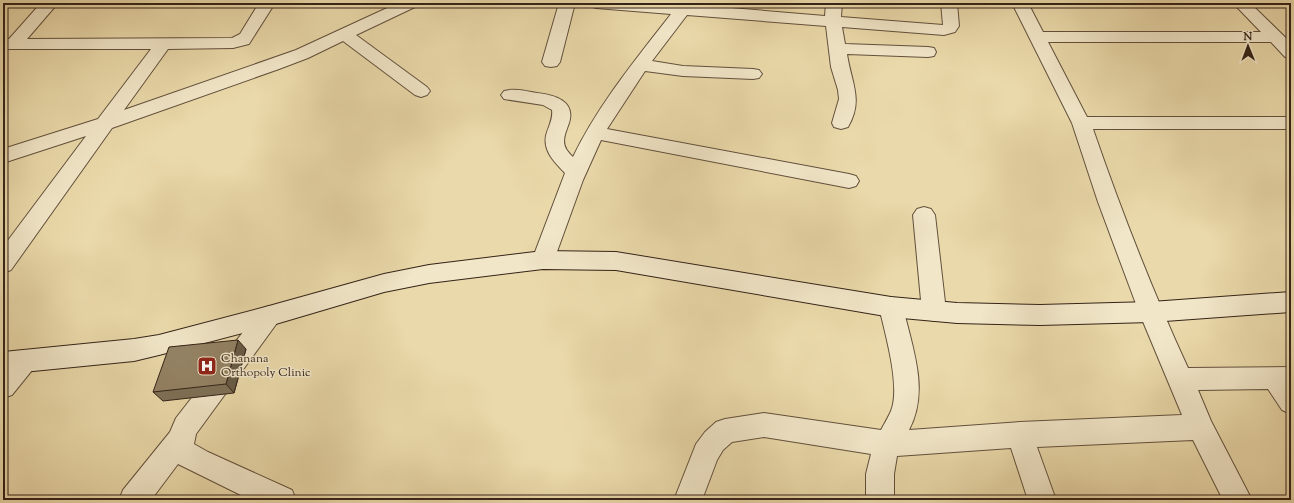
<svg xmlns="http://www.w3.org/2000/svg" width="1294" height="503" viewBox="0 0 1294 503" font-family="'Sorts Mill Goudy',serif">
  <rect width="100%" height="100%" fill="#ead9aa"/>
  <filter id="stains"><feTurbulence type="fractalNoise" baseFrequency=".005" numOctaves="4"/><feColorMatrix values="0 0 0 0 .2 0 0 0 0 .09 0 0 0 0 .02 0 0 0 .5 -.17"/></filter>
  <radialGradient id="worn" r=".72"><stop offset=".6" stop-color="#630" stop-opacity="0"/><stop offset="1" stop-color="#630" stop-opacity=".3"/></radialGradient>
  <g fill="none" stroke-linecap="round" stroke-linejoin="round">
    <g stroke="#62503c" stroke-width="2">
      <g id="street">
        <path d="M41 3H58L27 39 232 38 240 34 259 3H275L249 44 233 48 168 49 124 110 296 50 398 3H419L417 6 356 35 427 87 430 91 427 95 421 97 415 95 343 41 308 58 279 69 112 128 11 270 3 273V247L86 136 3 163V149L98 119 151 49H3V39H9Z"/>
        <path d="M559 3H575L560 62 557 66 551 67 545 66 542 62Z"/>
        <path d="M588 3 683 4 825 16 826 3H842L841 17 943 25 941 3H957L959 26 955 32 944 35 842 27 845 44 928 47 934 48 936 52 934 56 928 57 847 54C851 82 864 100 848 127L841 129 834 127 832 123 839 99 838 90 831 67 826 26 687 15 652 61 683 66 753 69 759 70 762 74 759 78 753 79 683 76 645 71 607 129 849 174 856 176 859 181 856 186 849 188 601 140 583 180 554 260 551 266 543 269 535 266 532 260 565 173C554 162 541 149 547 132 550 124 553 118 552 110L543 105 504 99 501 95 504 91C514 88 526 91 537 93 555 95 576 101 569 123 567 129 564 135 564 141 564 148 568 152 573 157 598 105 636 59 671 14L596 8 590 6Z"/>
        <path d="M1012 3H1028L1043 32H1261L1233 3H1250L1291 43V58L1285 57 1271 42H1048L1087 117H1291V129H1093C1121 210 1152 290 1188 368L1291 367V414L1282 410 1268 389 1198 390 1211 421 1252 500H1223L1193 440 1037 447 1056 500H1028L1011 448 897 456 894 474V500H866V474L871 454 764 437 732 442 723 450 717 460 702 500H674L696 444 705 432 716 422 725 419 764 413 881 430C884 424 888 418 891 411 901 387 885 333 879 307L883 300 891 297 899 300 903 307C912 348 930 390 909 430L1020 422 1182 415 1139 312 1098 202 1072 123Z"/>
        <path d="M924 207 931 209 935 215 946 311 942 318 934 321 926 318 922 311 913 215 917 209Z"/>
        <path d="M269 306 277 309 281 316 277 323 196 434 194 444 208 452 292 490 296 500H251L178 464 151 500H119L123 490 170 432 176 418 261 309Z"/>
        <path d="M24 350 33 353 36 361 33 369 12 395 3 398C3 376 0 359 24 350Z"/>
      </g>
    </g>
    <g stroke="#342318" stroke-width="2">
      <path id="secondary" d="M543 251 616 252 891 297 957 303 1040 305 1151 302 1291 292V312L1151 322 1040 325 957 323 891 317 616 270 543 269 429 283 384 292 269 326 159 355 134 361 3 374V352L134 339 159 335 269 306 384 274 429 265Z"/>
    </g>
    <use href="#street" fill="#f1e6c8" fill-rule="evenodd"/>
    <use href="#secondary" fill="#f1e6c8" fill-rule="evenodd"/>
  </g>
  <path fill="#7e7056" stroke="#342318" d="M246 349 234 393 163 401 153 392Z"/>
  <path fill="#675b46" stroke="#342318" d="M238 340 246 349 234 393 226 384Z"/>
  <path fill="#938264" stroke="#342318" d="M238 340 226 384 153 392 169 347Z"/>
  <defs>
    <g id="hospital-square" transform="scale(1)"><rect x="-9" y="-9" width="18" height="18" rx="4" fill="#8f2418" stroke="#f1e6c8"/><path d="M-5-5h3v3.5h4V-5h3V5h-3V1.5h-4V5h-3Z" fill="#fff"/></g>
  </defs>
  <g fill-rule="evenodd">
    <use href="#hospital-square" x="207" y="366"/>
  </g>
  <g text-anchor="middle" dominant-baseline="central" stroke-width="3" stroke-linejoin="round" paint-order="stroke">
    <g font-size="12" fill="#342318" stroke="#f1e6c8" text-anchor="start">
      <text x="221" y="359">Chanana<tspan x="221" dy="14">Orthopoly Clinic</tspan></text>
    </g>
  </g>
  <rect width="1294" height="503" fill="none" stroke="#ead9aa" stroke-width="16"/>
  <rect x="4" y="4" width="1286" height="495" fill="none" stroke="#342318" stroke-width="2"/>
  <rect x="8" y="8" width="1278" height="487" fill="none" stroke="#342318"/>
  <g transform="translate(1248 46) rotate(359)" stroke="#f1e6c8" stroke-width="3" paint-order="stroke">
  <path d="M0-3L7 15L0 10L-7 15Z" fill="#342318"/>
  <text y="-6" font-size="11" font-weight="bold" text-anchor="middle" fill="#342318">N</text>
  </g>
  <rect width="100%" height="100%" filter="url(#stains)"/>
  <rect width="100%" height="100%" fill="url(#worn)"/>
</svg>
